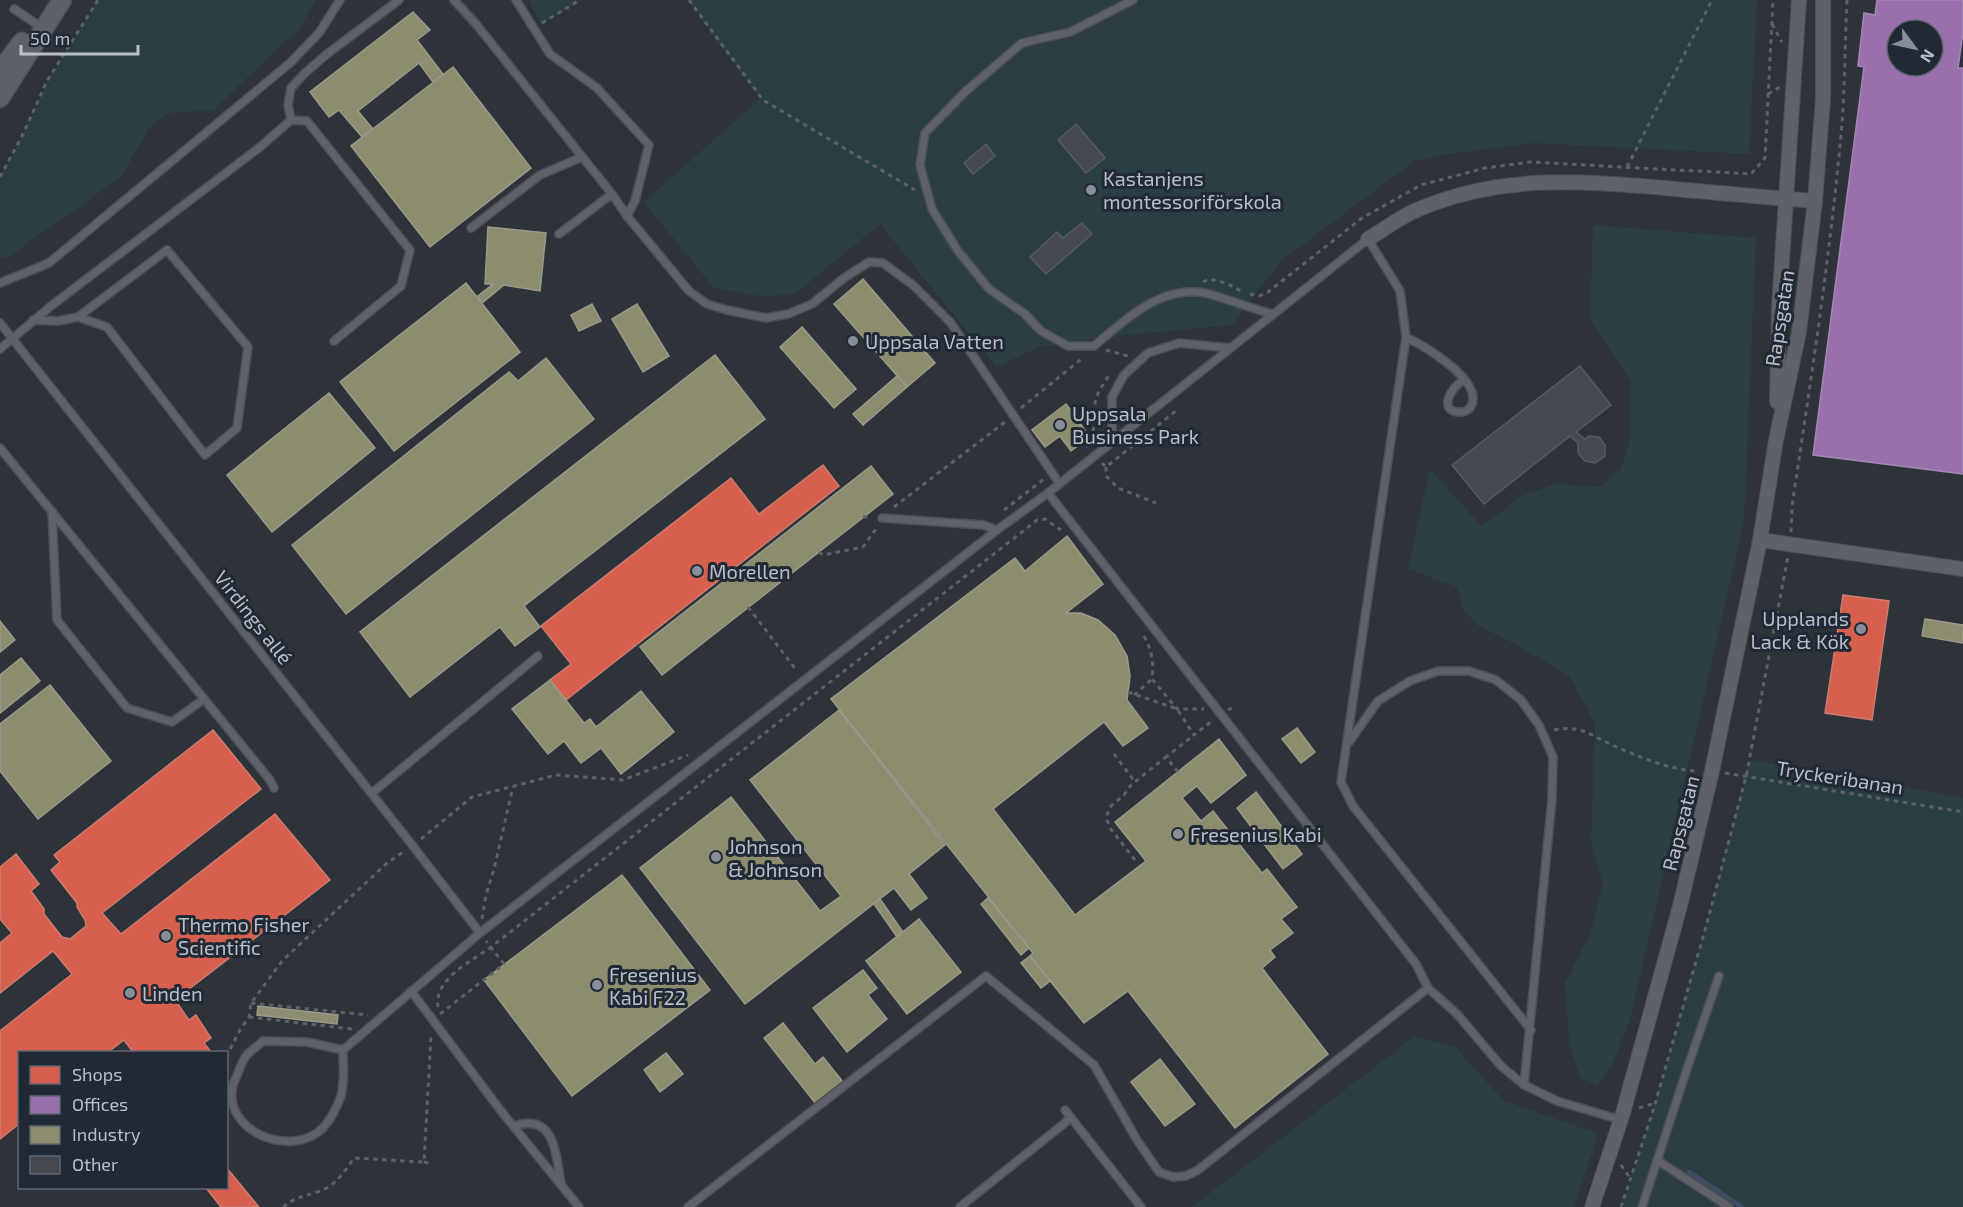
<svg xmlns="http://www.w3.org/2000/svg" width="1963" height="1207" viewBox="0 0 1963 1207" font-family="'Exo 2',sans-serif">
  <rect width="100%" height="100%" fill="#2e333a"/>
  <g fill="#2b3e41">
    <path d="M98 0H316L300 28 213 110 169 113 149 128 121 177 5 259 0 257V177L23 134 47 81Z"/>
    <path d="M529 0H582L541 25Z"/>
    <path d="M687 0H1757L1749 154 1534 143 1441 155 1414 161 1281 261 1232 325 1135 334 1042 346 996 367 880 224 796 293 766 297 714 288 644 202 760 99Z"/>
    <path d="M1593 225 1756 238 1744 521 1630 1020 1614 1060 1597 1085 1581 1078 1570 1048 1565 984 1590 934 1603 884 1591 842 1595 723 1569 676 1517 645 1475 624 1462 606 1457 587 1408 569 1430 469 1481 526 1524 495 1555 484 1600 487 1621 469 1631 436V381L1590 318Z"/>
    <path d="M1758 761 1963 798V1207H1621L1653 1111 1705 930 1749 762Z"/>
    <path d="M1414 1037 1455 1047 1503 1100 1599 1134 1573 1207H1192Z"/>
  </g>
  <g fill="#d6604d" stroke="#cd7c72" stroke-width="1.5">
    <path d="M823 465 839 486 566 700 550 680 571 664 541 626 731 478 759 514Z"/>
    <path d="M1843 595 1889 601 1872 720 1825 713Z"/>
    <path d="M213 730 261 789 102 913 121 934 275 814 330 880 175 1000 189 1020 196 1015 211 1038 204 1043 211 1052H133L124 1040 108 1052H20V1123L0 1139V1031L72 974 53 951 0 993V943L12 933 0 919V867L16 854 39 884 31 891 44 909V914L62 937 70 939 86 926 85 920 77 907V903L51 870 60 862 54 855Z"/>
    <path d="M226 1167 259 1207H221L206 1188H226Z"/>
  </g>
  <path fill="#9970ab" stroke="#a388b4" stroke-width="1.5" fill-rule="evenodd" d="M1877 0H1963V33L1958 68H1963V474L1813 455 1864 67 1858 66 1864 13 1875 15ZM1897 30H1933V66H1897Z"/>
  <g fill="#8c8c6e" stroke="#9a9b8a" stroke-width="1.5">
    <path d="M413 12 430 30 417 40 443 74 433 82 419 63 358 111 373 129 362 137 339 110 329 117 310 92Z"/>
    <path d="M453 67 531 168 430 247 351 146Z"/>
    <path d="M488 227 546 233 540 291 504 285 482 303 478 296 493 284H485Z"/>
    <path d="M863 279 935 363 907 387 834 304Z"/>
    <path d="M466 283 520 352 394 451 340 382Z"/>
    <path d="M592 304 601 321 579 331 571 315Z"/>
    <path d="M637 304 669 356 643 372 612 319Z"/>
    <path d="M802 327 856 389 834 408 780 347Z"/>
    <path d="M715 355 765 419 524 606 540 627 515 646 500 627 410 697 360 632Z"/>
    <path d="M546 358 594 419 346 614 292 545 509 372 518 381Z"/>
    <path d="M897 376 907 387 863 425 853 414Z"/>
    <path d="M329 393 375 448 272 532 227 475Z"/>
    <path d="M1066 404 1090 437 1071 451 1060 436 1045 447 1032 430Z"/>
    <path d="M871 466 893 494 662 675 640 647Z"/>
    <path d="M1067 536 1103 584 1066 613H1081L1098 620 1115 635 1127 656 1130 676 1127 700 1148 728 1123 746 1104 722 993 809 1075 915 1146 861 1115 822 1219 739 1246 775 1211 803 1197 786 1182 798 1201 821 1213 811 1262 873 1267 869 1297 907 1281 919 1293 933 1270 950 1275 957 1262 968 1328 1054 1235 1128 1128 991 1084 1023 1030 956 1033 953 831 699 1015 558 1025 571Z"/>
    <path d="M1925 619 1963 625V643L1922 636Z"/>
    <path d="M0 621 15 640 0 652Z"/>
    <path d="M21 658 40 681 0 713V675Z"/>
    <path d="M550 680 584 723 590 719 596 727 641 691 674 732 621 774 601 748 581 763 564 741 548 754 512 709Z"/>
    <path d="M50 685 111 761 38 819 0 771V724Z"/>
    <path d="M839 710 945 845 909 874 927 898 911 910 894 888 745 1004 640 868 731 797 820 911 841 896 750 780Z"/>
    <path d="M1297 728 1315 752 1301 763 1282 739Z"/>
    <path d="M1256 792 1302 854 1283 869 1237 808Z"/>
    <path d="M622 875 710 990 572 1096 484 980Z"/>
    <path d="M988 898 1029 948 1021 955 981 904Z"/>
    <path d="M880 899 903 932 897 937 874 904Z"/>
    <path d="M919 919 961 972 907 1014 866 961Z"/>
    <path d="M1030 956 1050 981 1041 988 1021 963Z"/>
    <path d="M863 970 877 988 868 995 887 1019 847 1052 813 1008Z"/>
    <path d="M258 1006 338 1015 337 1024 257 1015Z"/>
    <path d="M783 1023 815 1064 823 1057 843 1082 816 1104 764 1038Z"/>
    <path d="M666 1053 683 1074 660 1092 644 1070Z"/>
    <path d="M1160 1059 1195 1104 1165 1126 1131 1082Z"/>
  </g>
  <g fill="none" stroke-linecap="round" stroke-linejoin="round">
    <path stroke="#3e4c64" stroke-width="4.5" d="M1689 1172 1742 1207"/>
  </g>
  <g fill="#45494f" stroke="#565a61" stroke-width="1.5">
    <path d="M1076 124 1105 158 1086 173 1058 140Z"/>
    <path d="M986 144 995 156 973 174 964 163Z"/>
    <path d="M1082 223 1092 234 1046 274 1030 257 1057 232 1063 238Z"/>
    <path d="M1580 366 1611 405 1576 432 1585 439 1589 436 1599 437 1605 445V456L1595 463 1585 461 1578 453V443L1570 436 1484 504 1452 465Z"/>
  </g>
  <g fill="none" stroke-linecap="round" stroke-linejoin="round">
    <g stroke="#4c4f55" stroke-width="10">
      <g id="lane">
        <path d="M454 0 476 24 612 194 627 216 689 291 707 304 727 310 766 318 788 314 812 304 844 278 869 262 883 263 914 286 951 323 1059 483"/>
        <path d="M516 0 550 54 597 88 649 145 635 201 627 216"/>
        <path d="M1133 0 1070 32 1022 43 966 91 925 133 920 165 932 209 958 251 989 289 1025 314 1041 331 1068 346H1094C1126 319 1164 282 1209 294 1230 300 1251 308 1272 314"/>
        <path d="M14 9 35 23"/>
        <path d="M291 120 307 121 410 250 401 286 334 341"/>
        <path d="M471 228 540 175 582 157"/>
        <path d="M559 234 612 194"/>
        <path d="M0 283 49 263 290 63 319 33 340 0"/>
        <path d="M33 320 58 321 78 317 107 327 205 455 237 428 248 347 167 250 78 317"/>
        <path d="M0 323 409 841 480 933"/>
        <path d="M1406 337 1341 782 1353 806 1531 1030"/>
        <path d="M0 349 51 306 260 147 291 120 288 105 291 88 305 73 327 54 399 0"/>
        <path d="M1112 441V397L1124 375 1148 353 1179 343 1230 348"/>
        <path d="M0 448 270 780 274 788"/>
        <path d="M1048 493 1416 964 1428 988 1457 1014 1501 1066 1524 1085 1557 1101 1621 1120"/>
        <path d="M52 511 57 620 127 708 172 722 204 699"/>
        <path d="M882 518 983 525 997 530"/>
        <path d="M1349 742 1378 701 1410 681 1438 671H1469L1496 680 1521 700 1539 725 1553 757 1552 799 1524 1085"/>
        <path d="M372 793 538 656"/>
        <path d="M411 991 501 1111 579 1207"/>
        <path d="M343 1050 307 1042 263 1041C258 1046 250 1051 246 1056 242 1061 240 1068 238 1073 237 1077 234 1081 233 1085 222 1132 292 1159 323 1128 331 1119 337 1107 341 1096 345 1083 343 1064 343 1050L480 933 997 530 1048 493 1368 239 1400 291 1406 337C1424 346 1481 379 1472 404 1470 409 1466 412 1461 412 1437 413 1450 387 1464 380"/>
        <path d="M1065 1110 1141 1207"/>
        <path d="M514 1126C555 1112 556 1155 561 1184"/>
        <path d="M1657 1160 1729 1207"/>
        <path d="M688 1207 986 976 1094 1065 1137 1140 1159 1172 1173 1177 1186 1176 1198 1170 1428 988"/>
        <path d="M960 1207 1071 1118"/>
        <path d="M1642 1207 1687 1069 1719 976"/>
      </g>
    </g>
    <g stroke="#4c4f55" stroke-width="16">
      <g id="street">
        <path d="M1368 239C1385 229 1401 216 1419 209 1502 174 1579 181 1665 188 1715 193 1765 197 1815 201"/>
        <path d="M1777 402 1779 307 1799 0"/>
        <path d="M1760 540 1963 569"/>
        <path d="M1592 1207 1623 1113 1680 906 1712 771 1760 540 1776 440 1799 332 1815 201 1823 99V0"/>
      </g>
    </g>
    <g stroke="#4c4f55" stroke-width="21">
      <g id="secondary">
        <path d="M0 71 22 42"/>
        <path d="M0 98 62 0"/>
      </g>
    </g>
    <g stroke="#5c6166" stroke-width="3" stroke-dasharray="4.5 4.5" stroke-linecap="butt">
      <path d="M689 0 763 100 915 190"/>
      <path d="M542 23 580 0"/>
      <path d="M1772 24 1782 42"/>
      <path d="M1768 94 1780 87"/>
      <path d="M1627 167 1712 0"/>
      <path d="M0 177 23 134 47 81 98 0"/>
      <path d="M1203 282 1209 279 1226 283 1241 291"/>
      <path d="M1250 294 1259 296 1268 292 1362 218 1421 185 1485 168 1530 162 1751 174 1765 158 1773 0"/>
      <path d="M1106 350 1128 356"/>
      <path d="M1021 408 1084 357"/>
      <path d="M1088 447 1086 444C1097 433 1093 418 1095 403 1097 392 1104 383 1110 374"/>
      <path d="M1102 463 1106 467 1177 410"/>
      <path d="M1106 467V476L1118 488 1156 503"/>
      <path d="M894 507 1005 422"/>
      <path d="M1004 510 1044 479"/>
      <path d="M863 517H872"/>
      <path d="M1791 532 1792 506C1811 379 1831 251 1842 123 1845 82 1845 41 1847 0"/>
      <path d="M819 552 823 555 863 547 878 526"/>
      <path d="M748 607 797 671"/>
      <path d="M1144 636C1152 651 1154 663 1152 679L1177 709H1204"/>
      <path d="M1128 692 1177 709 1194 735 1212 721"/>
      <path d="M1134 695 1152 679"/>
      <path d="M1228 710 1236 706"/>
      <path d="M1554 730C1582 725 1588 734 1612 745 1638 756 1669 770 1697 771"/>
      <path d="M1114 754 1135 782"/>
      <path d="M1178 772 1166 757 1194 735"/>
      <path d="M1725 773 1963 812"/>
      <path d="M421 839 472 797 556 775 623 780 688 755"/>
      <path d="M1135 860 1110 828 1106 817 1111 806 1124 795 1131 785 1166 757"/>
      <path d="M482 919 486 895 494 869 513 787"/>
      <path d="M251 1003 368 1015"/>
      <path d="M438 1007C434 978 471 962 491 947L1022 532 1037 520 1045 519 1061 530"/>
      <path d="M440 1014 504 964 486 941"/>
      <path d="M249 1017 352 1029"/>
      <path d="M226 1057 240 1030 249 1017 251 1003 283 960 386 864 403 852"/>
      <path d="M1639 1108 1655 1103"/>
      <path d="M424 1162 433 1164"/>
      <path d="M1621 1165 1630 1178"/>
      <path d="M283 1207C296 1197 302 1197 317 1192 335 1187 344 1172 354 1158L424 1162 431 1036"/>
      <path d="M1621 1207 1653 1111 1705 930 1746 777 1788 556"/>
    </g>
    <use href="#lane" stroke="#5e6168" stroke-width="7"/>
    <use href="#street" stroke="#5e6168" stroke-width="14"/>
    <use href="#secondary" stroke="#5c6067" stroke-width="18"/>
  </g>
  <g fill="#888e98" stroke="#212935" stroke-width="2">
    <circle cx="1091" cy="190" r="6"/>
    <circle cx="853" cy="341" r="6"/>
    <circle cx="1060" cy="425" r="6"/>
    <circle cx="697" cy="571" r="6"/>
    <circle cx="1861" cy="629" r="6"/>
    <circle cx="1178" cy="834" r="6"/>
    <circle cx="716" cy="857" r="6"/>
    <circle cx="166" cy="936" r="6"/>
    <circle cx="597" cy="985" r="6"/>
    <circle cx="130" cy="993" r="6"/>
  </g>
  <g text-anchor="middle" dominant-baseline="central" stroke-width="6" stroke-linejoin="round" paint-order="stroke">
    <g font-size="20" fill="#b9bfca" stroke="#212935" text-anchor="start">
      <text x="1103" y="178">Kastanjens<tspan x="1103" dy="23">montessoriförskola</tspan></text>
      <text x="865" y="341">Uppsala Vatten</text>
      <text x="1072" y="413">Uppsala<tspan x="1072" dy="23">Business Park</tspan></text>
      <text x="709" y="571">Morellen</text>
      <text x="1849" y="618" text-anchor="end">Upplands<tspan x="1849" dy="23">Lack &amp; Kök</tspan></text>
      <text x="1190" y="834">Fresenius Kabi</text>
      <text x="728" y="846">Johnson<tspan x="728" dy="23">&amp; Johnson</tspan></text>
      <text x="178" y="924">Thermo Fisher<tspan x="178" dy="23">Scientific</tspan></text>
      <text x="609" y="974">Fresenius<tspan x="609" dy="23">Kabi F22</tspan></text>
      <text x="142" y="993">Linden</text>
    </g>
    <g font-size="20" fill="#b9bfca" stroke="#212935">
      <text transform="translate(1779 318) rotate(-81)">Rapsgatan</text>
      <text transform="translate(254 617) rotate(52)">Virdings allé</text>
      <text transform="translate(1840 777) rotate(9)">Tryckeribanan</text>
      <text transform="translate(1680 823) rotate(-76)">Rapsgatan</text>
    </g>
  </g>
  <rect x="18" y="1051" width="210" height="138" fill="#212935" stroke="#5e6571" stroke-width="1.5"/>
  <rect x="30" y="1066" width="30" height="18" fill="#d6604d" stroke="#5e6571" stroke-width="1.5"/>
  <text x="72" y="1081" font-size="18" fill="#b9bfca">Shops</text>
  <rect x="30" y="1096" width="30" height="18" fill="#9970ab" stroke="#5e6571" stroke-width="1.5"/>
  <text x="72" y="1111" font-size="18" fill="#b9bfca">Offices</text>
  <rect x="30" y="1126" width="30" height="18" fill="#8c8c6e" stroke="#5e6571" stroke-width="1.5"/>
  <text x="72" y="1141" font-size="18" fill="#b9bfca">Industry</text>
  <rect x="30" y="1156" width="30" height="18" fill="#45494f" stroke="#5e6571" stroke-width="1.5"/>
  <text x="72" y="1171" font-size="18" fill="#b9bfca">Other</text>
  <g transform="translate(1915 48) rotate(123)"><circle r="28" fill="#212935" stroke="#5e6571" stroke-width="1.5"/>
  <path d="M0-4.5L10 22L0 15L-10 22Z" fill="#888e98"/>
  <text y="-9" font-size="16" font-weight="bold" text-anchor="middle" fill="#b9bfca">N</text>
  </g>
  <path d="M21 45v9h117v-9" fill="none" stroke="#b9bfca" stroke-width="3"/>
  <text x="30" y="45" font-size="18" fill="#b9bfca" stroke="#212935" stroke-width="4.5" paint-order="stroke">50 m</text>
</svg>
